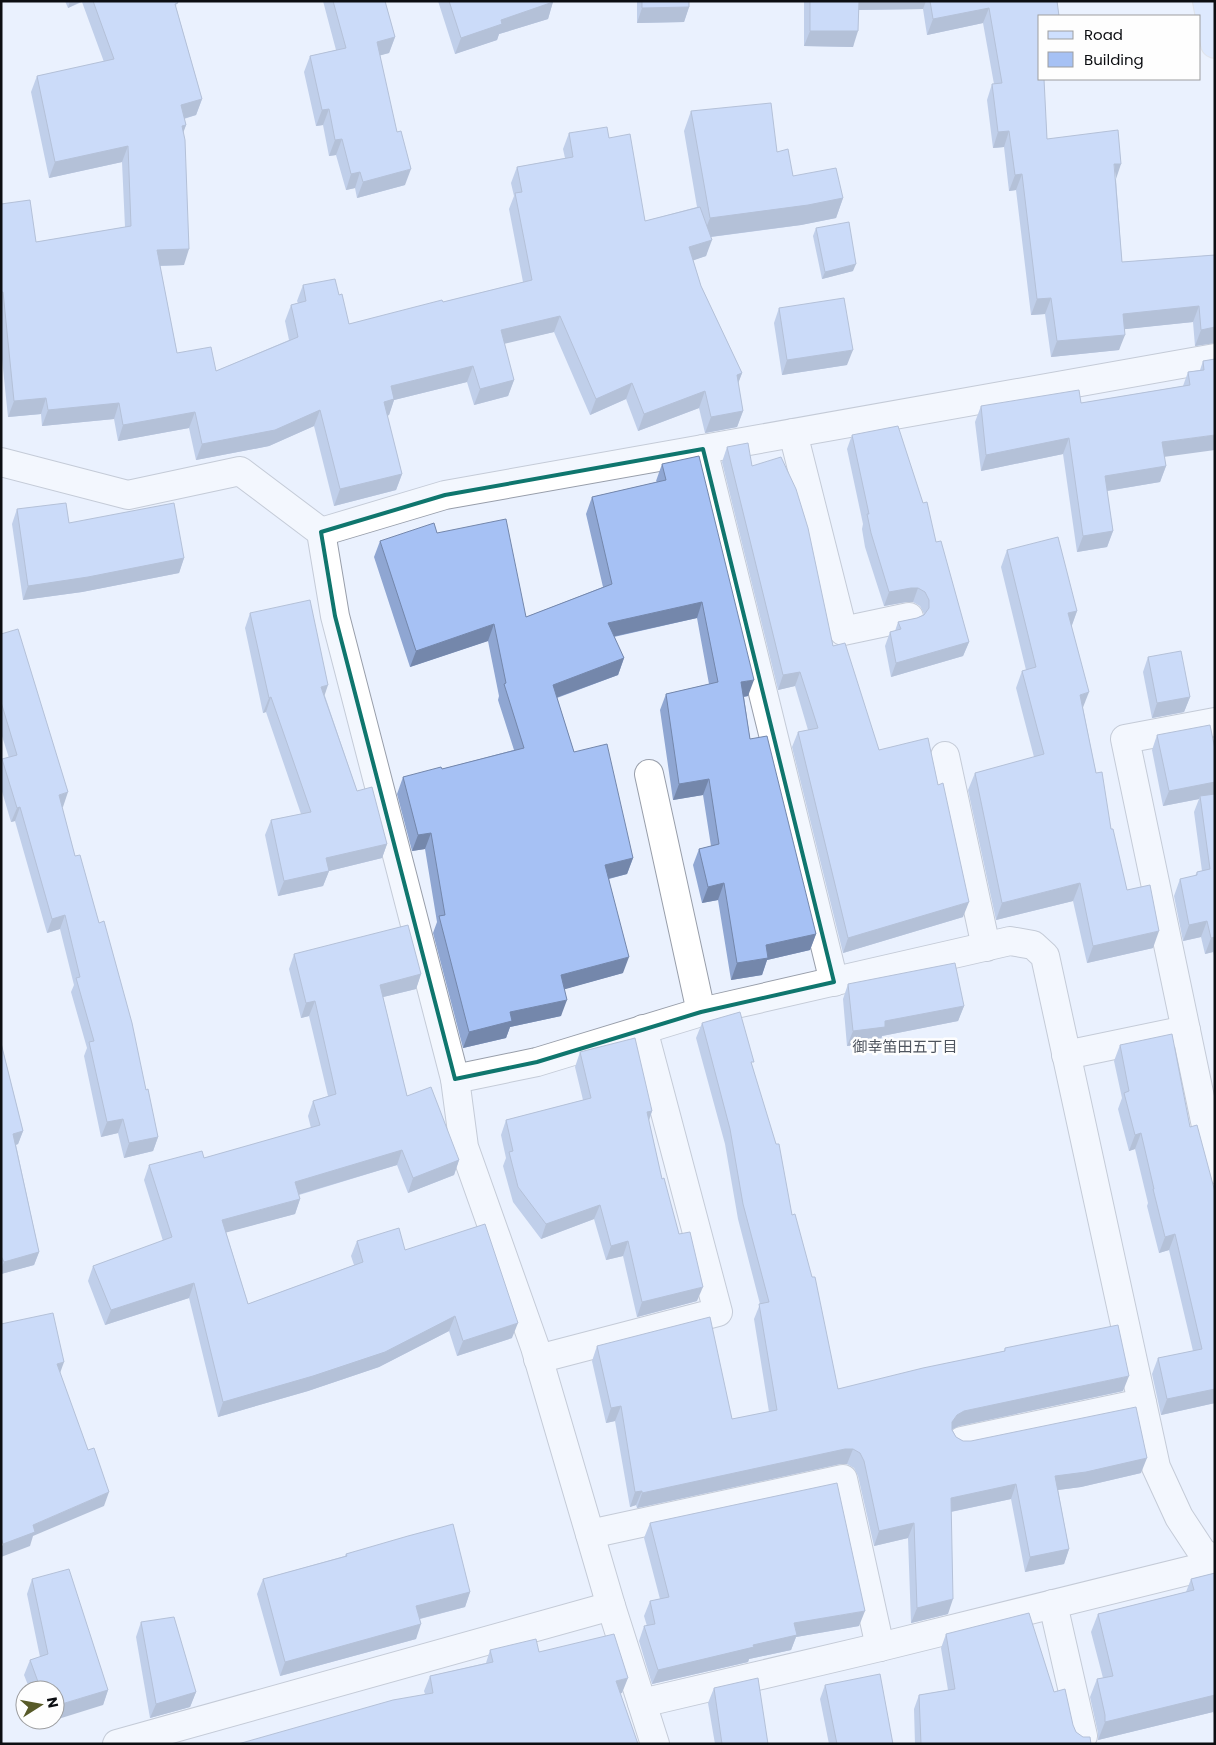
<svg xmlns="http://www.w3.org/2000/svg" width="1216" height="1745" viewBox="0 0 1216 1745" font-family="Poppins,'Noto Sans JP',sans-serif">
  <rect width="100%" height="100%" fill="#eaf1fe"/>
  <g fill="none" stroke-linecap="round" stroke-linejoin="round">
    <g stroke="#989eaa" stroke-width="30">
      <g id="minor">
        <path d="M793 433 843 631 909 617"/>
        <path d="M703 449 834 982"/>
        <path d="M1 462 128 495 240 471 321 532 335 616 455 1079 464 1147 535 1347 611 1606 655 1744"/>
        <path d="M321 532 445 495 1215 358"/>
        <path d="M1215 722 1125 739 1215 1169"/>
        <path d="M945 756 986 947"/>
        <path d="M649 774 701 1012"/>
        <path d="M1066 1055 1186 1030"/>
        <path d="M455 1079 537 1062 701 1012 1010 941 1033 945 1045 956 1156 1467 1179 1517 1202 1552 1215 1560"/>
        <path d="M538 1359 718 1312 643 1029"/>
        <path d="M962 1441 1142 1403"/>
        <path d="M590 1534 843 1479 880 1647"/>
        <path d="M1053 1604 1083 1736"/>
        <path d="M642 1703 880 1647 1215 1564"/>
        <path d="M117 1744 611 1606"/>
      </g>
    </g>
    <g stroke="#d3d4d4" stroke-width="30">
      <path id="major" d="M1207 1 1215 44"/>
    </g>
    <use href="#minor" stroke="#fff" stroke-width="28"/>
    <use href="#major" stroke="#cedffe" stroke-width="28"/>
  </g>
  <g fill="#8fa6d2">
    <path d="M65 1H177L176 7 202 99 196 115 184 119 186 125 183 132 184 265 160 266 177 353 216 371 289 340 285 321 291 305 298 303 297 301 303 285 339 295 349 324 443 302 523 282 509 209 514 196 511 183 517 167 565 158 563 149 569 133 609 138 645 221 697 207 684 131 691 111 777 152 793 176 843 198 836 218 801 225 711 237 706 256 693 260 701 286 742 373 738 383 743 411 737 427 705 433 699 408 638 431 626 399 590 415 554 332 504 343 514 380 508 396 474 405 467 382 394 400 389 415 387 416 402 474 396 490 334 506 314 426 269 446 196 460 189 428 118 441 114 419 42 426 41 414 8 417 1 349V204L36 242 125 227 122 162 49 178 31 92 37 76 104 62 82 2 68 8Z"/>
    <path d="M323 1H385L395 37 389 53 380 55 405 185 357 198 355 188 346 190 336 155 329 156 323 125 316 126 304 72 310 56 336 50Z"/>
    <path d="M438 1H553L548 19 499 34 497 40 455 54Z"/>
    <path d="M637 1H689V7L684 22 637 23Z"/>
    <path d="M804 1H1057L1040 16 1047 139 1116 179 1122 262 1215 255 1212 343 1195 346 1193 322 1124 329 1119 350 1051 357 1045 314 1031 315 1016 190 1009 191 1004 147 993 148 987 100 992 84H994L983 23 927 35 923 9 859 10 853 47 804 46Z"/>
    <path d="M816 228 853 271 822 279 813 236Z"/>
    <path d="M779 308 847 365 782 375 774 323Z"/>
    <path d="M1215 359 1164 457 1166 466 1160 482 1107 491 1113 531 1107 547 1077 552 1063 454 981 471 975 422 981 406 1081 403 1183 386 1188 372 1200 370 1203 361Z"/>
    <path d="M852 435 923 503 969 642 963 656 891 677 885 646 890 632 895 631 898 622 917 618 924 614 920 606 913 602H906L884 606 865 547 862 529 863 524 847 449Z"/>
    <path d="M727 447 752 466 833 646 879 750 963 917 843 953 792 747 798 732 808 730 795 686 778 690 722 462Z"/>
    <path d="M662 464 748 696 744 697 750 739 816 934 810 950 767 960 762 975 731 980 718 900 702 903 693 865 699 849 711 846 703 795 673 800 660 710 666 694 709 684 697 618 614 637 624 658 618 675 557 698 574 752 633 858 627 874 609 879 623 973 564 989 561 1016 510 1027 506 1038 463 1048 433 933 437 922 425 849 412 851 397 794 403 777 442 769 514 750 498 700 499 696 488 641 410 667 374 557 380 541 437 533 526 617 603 587 586 514 592 497 657 482 656 481Z"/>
    <path d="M17 509 69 523 184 558 179 573 82 592 23 600 12 524Z"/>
    <path d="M1007 550 1077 611 1071 627 1083 708 1096 773 1127 890 1153 948 1087 963 1073 901 996 920 968 790 975 773 1034 757 1016 688 1022 671 1026 670 1001 567Z"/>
    <path d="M250 613 325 696 357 791 387 844 382 858 329 871 323 886 278 896 265 835 271 820 301 814 266 712 263 713 245 628Z"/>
    <path d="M1 634 63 807H62L75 856 146 1090 158 1137 153 1151 124 1158 118 1133 101 1137 84 1056 87 1048 71 992 74 985 60 929 47 933 15 821 11 822 1 788V762L2 759 9 758 1 733Z"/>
    <path d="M1148 657 1190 697 1184 712 1152 718 1143 672Z"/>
    <path d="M1157 735 1215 749V959L1213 952 1205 954 1201 937 1183 941 1174 896 1180 879 1195 876 1197 872 1202 871 1194 812 1199 799 1163 806 1152 750Z"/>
    <path d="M294 954 421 974 416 989 383 997 407 1096 459 1160 454 1175 408 1193 397 1165 299 1195 300 1199 295 1214 226 1232 248 1304 354 1265 351 1256 357 1241 405 1250 512 1338 457 1356 449 1331 379 1367 308 1391 218 1417 189 1298 105 1325 88 1281 93 1266 163 1241 144 1180 149 1165 204 1158 311 1128 308 1116 313 1101 328 1096 309 1016 301 1018 289 969Z"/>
    <path d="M848 984 964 1006 958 1021 882 1036 880 1042 847 1046 843 999Z"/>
    <path d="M702 1023 752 1065 838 1389 1004 1351 1005 1348 1123 1391 959 1426 952 1429 956 1437 963 1441 1141 1473 1081 1487 1058 1490 1069 1549 1064 1564 1025 1572 1011 1499 951 1512 948 1614 911 1623 908 1538 874 1546 858 1476 854 1468 847 1464H840L637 1508 636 1505 630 1507 615 1421 606 1423 592 1361 597 1346 732 1419 769 1412 754 1319 760 1304 738 1219 725 1144 696 1038Z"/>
    <path d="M1 1043 23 1131 18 1144 16 1145 39 1252 34 1265 1 1274Z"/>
    <path d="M1120 1045 1190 1127 1215 1192V1403L1161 1415 1152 1374 1158 1358 1193 1351 1169 1250 1159 1253 1147 1206 1148 1203 1135 1149 1129 1151 1118 1109 1122 1098 1114 1061Z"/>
    <path d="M580 1052 652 1111 649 1121 662 1179 679 1234 697 1301 637 1317 623 1256 606 1260 594 1219 541 1239 513 1202 503 1166 506 1158 501 1135 506 1120 583 1100 575 1067Z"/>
    <path d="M650 1523 859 1626 796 1637 791 1650 749 1659 748 1662 652 1684 639 1641 644 1626H647L644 1616 650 1601 660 1599 644 1538Z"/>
    <path d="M346 1554 470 1592 465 1607 420 1619 416 1639 280 1676 257 1594 263 1579 345 1556Z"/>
    <path d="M1215 1573V1717L1213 1712 1098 1740V1733L1090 1697 1097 1679 1103 1678 1091 1632 1098 1614 1186 1592 1191 1579Z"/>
    <path d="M32 1579 108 1690 103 1705 55 1690H30L24 1675 30 1660 40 1657 27 1594Z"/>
    <path d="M141 1622 196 1692 190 1707 150 1718 136 1637Z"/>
    <path d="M946 1634 1054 1692 1076 1732 1091 1744H915L914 1709 919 1695 948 1690 941 1648Z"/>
    <path d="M490 1650 539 1652 622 1693 425 1694 424 1691 430 1676 486 1663Z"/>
    <path d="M825 1685 893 1744H829L820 1699Z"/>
    <path d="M714 1688 768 1744H715L708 1703Z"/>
  </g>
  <g fill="#7487ab">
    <path d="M70 1H82L68 8Z"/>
    <path d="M856 1H926L923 9 853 10Z"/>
    <path d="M553 2 548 19 499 34 497 40 455 54 461 38 501 20Z"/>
    <path d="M689 7 684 22 637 23 642 8Z"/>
    <path d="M989 8 983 23 927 35 933 19Z"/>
    <path d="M810 31H858L853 47 804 46Z"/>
    <path d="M395 37 389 53 371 58 377 42Z"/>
    <path d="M202 99 196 115 175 121 181 105Z"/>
    <path d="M329 109 323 125 316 126 322 110Z"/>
    <path d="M186 125 180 142 182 126Z"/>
    <path d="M1009 131 1004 147 993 148 998 132Z"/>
    <path d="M342 139 336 155 329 156 335 140Z"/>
    <path d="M128 146 122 162 49 178 55 162Z"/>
    <path d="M1114 164H1121L1116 179Z"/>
    <path d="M411 169 405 185 357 198 363 182Z"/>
    <path d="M360 172 355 188 346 190 351 174Z"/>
    <path d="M1022 174 1016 190 1009 191 1015 175Z"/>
    <path d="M843 198 836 218 801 225 702 238 710 218Z"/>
    <path d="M712 240 706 256 683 264 689 247Z"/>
    <path d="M189 249 184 265 151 266 157 250Z"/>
    <path d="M856 264 853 271 822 279 825 272Z"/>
    <path d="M1051 298 1045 314 1031 315 1037 299Z"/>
    <path d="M1199 306 1193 322 1117 330 1123 314Z"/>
    <path d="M560 316 554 332 495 346 501 330Z"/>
    <path d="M1215 327V343L1195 346 1201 330Z"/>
    <path d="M1125 335 1119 350 1051 357 1057 341Z"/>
    <path d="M853 350 847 365 782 375 787 360Z"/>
    <path d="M473 366 467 382 394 400 389 415 378 418 384 402 391 386Z"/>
    <path d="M742 373 736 389 737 375Z"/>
    <path d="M514 380 508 396 474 405 480 389Z"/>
    <path d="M632 383 626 399 590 415 596 399Z"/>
    <path d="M705 391 699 408 638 431 644 414Z"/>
    <path d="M46 398 41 414 8 417 14 401Z"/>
    <path d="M119 403 114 419 42 426 48 410Z"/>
    <path d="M320 410 314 426 269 446 196 460 202 444Z"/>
    <path d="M743 411 737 427 705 433 711 417Z"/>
    <path d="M195 412 189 428 118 441 123 425Z"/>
    <path d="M1215 435V450L1156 458 1162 442Z"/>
    <path d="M1069 438 1063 454 981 471 986 455Z"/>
    <path d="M1166 466 1160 482 1100 492 1105 476Z"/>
    <path d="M402 474 396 490 334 506 340 489Z"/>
    <path d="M1113 531 1107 547 1077 552 1083 536Z"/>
    <path d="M184 558 179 573 82 592 23 600 28 586Z"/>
    <path d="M911 588H918L913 602H906L884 606 889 592Z"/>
    <path d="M702 602 697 618 602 639 608 623Z"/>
    <path d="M1077 611 1071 628 1068 613Z"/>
    <path d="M494 624 488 641 410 667 416 651Z"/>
    <path d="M969 642 963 656 891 677 896 663Z"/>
    <path d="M624 658 618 675 547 701 553 685Z"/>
    <path d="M800 672 795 686 778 690 783 675Z"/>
    <path d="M754 680 748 696 735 698 741 682Z"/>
    <path d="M328 685 323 700 321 687Z"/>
    <path d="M1089 692 1082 710 1080 695Z"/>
    <path d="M271 697 266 712 263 713 269 698Z"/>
    <path d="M1190 697 1184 712 1152 718 1157 703Z"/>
    <path d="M709 779 703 795 673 800 679 784Z"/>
    <path d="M1215 782V796H1200L1199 799 1163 806 1169 791Z"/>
    <path d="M68 792 63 807 54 809 59 795Z"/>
    <path d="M20 807 15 821 11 822 17 808Z"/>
    <path d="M431 833 425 849 412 851 418 835Z"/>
    <path d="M387 844 382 858 329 871 323 886 278 896 284 881 326 858Z"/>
    <path d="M633 858 627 874 599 881 605 865Z"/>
    <path d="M724 883 718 900 702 903 708 887Z"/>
    <path d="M1080 883 1073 901 996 920 1002 903Z"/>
    <path d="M969 902 963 917 843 953 848 938Z"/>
    <path d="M65 915 60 929 47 933 52 919Z"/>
    <path d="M1207 921 1201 937 1183 941 1189 925Z"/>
    <path d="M1159 931 1153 948 1087 963 1093 946Z"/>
    <path d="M816 934 810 950 767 960 762 975 731 980 737 963 766 945Z"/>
    <path d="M1215 937V948L1213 952 1205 954 1211 938Z"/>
    <path d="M629 957 623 973 555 992 561 975Z"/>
    <path d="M421 974 416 989 375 999 380 985Z"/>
    <path d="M567 1000 561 1016 510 1027 506 1038 463 1048 469 1032 510 1012Z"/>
    <path d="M315 1001 309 1016 301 1018 306 1003Z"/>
    <path d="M964 1006 958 1021 882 1036 880 1042 847 1046 853 1031 885 1021Z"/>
    <path d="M652 1111 647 1125V1112Z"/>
    <path d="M123 1119 118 1133 101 1137 107 1122Z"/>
    <path d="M23 1131 18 1144 8 1147 13 1134Z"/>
    <path d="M1141 1133 1135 1149 1129 1151 1135 1135Z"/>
    <path d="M158 1137 153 1151 124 1158 129 1143Z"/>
    <path d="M402 1150 397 1165 290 1197 295 1182Z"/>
    <path d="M459 1160 454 1175 408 1193 413 1178Z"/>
    <path d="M300 1199 295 1214 217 1235 222 1220Z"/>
    <path d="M600 1205 594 1219 541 1239 546 1224Z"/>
    <path d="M1175 1234 1169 1250 1159 1253 1165 1237Z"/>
    <path d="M628 1241 623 1256 606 1260 611 1246Z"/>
    <path d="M39 1252 34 1265 1 1274V1269L4 1262Z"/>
    <path d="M194 1283 189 1298 105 1325 111 1310Z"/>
    <path d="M703 1287 697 1301 637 1317 642 1302Z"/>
    <path d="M455 1316 449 1331 379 1367 308 1391 218 1417 223 1402Z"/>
    <path d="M518 1323 512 1338 457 1356 463 1341Z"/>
    <path d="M64 1362 59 1376 57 1364Z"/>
    <path d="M1129 1376 1123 1391 959 1426 951 1430 952 1422 957 1415 964 1411Z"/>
    <path d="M1215 1389V1403L1161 1415 1167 1399Z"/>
    <path d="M621 1406 615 1421 606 1423 611 1408Z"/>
    <path d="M845 1449H853L847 1464H840L637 1508 642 1493Z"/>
    <path d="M1147 1458 1141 1473 1081 1487 1050 1491 1055 1476Z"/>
    <path d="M1016 1484 1011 1499 945 1513 951 1498Z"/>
    <path d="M642 1491 636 1505 630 1507 635 1492Z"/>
    <path d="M109 1492 104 1506 33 1536 30 1546 1 1557V1549L3 1544 33 1525Z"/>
    <path d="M914 1523 908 1538 874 1546 879 1531Z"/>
    <path d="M1069 1549 1064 1564 1025 1572 1030 1557Z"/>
    <path d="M470 1592 465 1607 411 1621 416 1606Z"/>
    <path d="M953 1599 948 1614 911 1623 917 1608Z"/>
    <path d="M865 1611 859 1626 796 1637 791 1650 749 1659 748 1662 652 1684 658 1670 753 1645 794 1623Z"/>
    <path d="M421 1624 416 1639 280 1676 285 1662Z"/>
    <path d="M628 1678 622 1693 611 1696 616 1681Z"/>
    <path d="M108 1690 103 1705 55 1720V1706Z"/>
    <path d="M196 1692 190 1707 150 1718 156 1704Z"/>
    <path d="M1215 1695V1708L1213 1712 1098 1740 1105 1722Z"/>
    <path d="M43 1720H54L42 1724Z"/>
  </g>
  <g fill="#a6c1f4" stroke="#7487ab">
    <path d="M93 1H177L178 3 175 4 202 99 181 105 186 125 182 126 185 140 189 249 157 250 177 353 211 347 216 371 298 337 291 305 306 301 303 285 335 279 339 295 342 294 349 324 442 300 443 302 532 280 515 193 522 192 517 167 573 157 569 133 607 127 609 138 630 134 645 221 700 207 712 240 689 247 701 286 742 373 737 375 743 411 711 417 705 391 644 414 632 383 596 399 560 316 501 330 514 380 480 389 473 366 391 386 394 399 384 402 402 474 340 489 320 410 275 430 202 444 195 412 123 425 119 403 48 410 46 398 14 401 3 292H1V204L30 200 36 242 131 226 128 146 55 162 37 76 114 59Z"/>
    <path d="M333 1H385L395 37 377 42 397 132 401 131 411 169 363 182 360 172 351 174 342 139 335 140 329 109 322 110 310 56 346 48Z"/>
    <path d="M449 1H553V2L501 20 502 24 461 38Z"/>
    <path d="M642 1H689V7L642 8Z"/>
    <path d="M810 1H859L858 31H810Z"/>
    <path d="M930 1H1057L1059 16H1040V79H1044L1047 139 1118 130 1121 164H1114L1122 262 1215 255V327L1201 330 1199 306 1123 314 1125 335 1057 341 1051 298 1037 299 1022 174 1015 175 1009 131 998 132 992 84 1002 83 989 8 933 19Z"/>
    <path d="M771 103 777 152 788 149 793 176 836 168 843 198 808 205 710 218 691 111Z"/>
    <path d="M849 222 856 264 825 272 816 228Z"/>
    <path d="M844 298 853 350 787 360 779 308Z"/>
    <path d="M1215 359V435L1162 442 1166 466 1105 476 1113 531 1083 536 1069 438 986 455 981 406 1079 390 1081 403 1190 385 1188 372 1204 370 1203 361Z"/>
    <path d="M898 426 923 503 927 502 936 542 941 541 969 642 896 663 890 632 901 629 898 622 917 618 924 615 929 608V600L925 592 918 588H911L889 592 871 533 867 514H869L852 435Z"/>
    <path d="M748 443 752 466 781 457 796 489 808 528 833 646 845 643 879 750 928 738 938 785 943 783 969 902 848 938 798 732 818 728 800 672 783 675 727 447Z"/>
    <path d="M699 456 754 680 741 682 750 739 767 736 816 934 766 945 768 958 737 963 724 883 708 887 699 849 719 844 709 779 679 784 666 694 718 682 702 602 608 623 624 658 553 685 574 752 607 744 633 858 605 865 629 957 561 975 567 1000 510 1012 512 1021 469 1032 439 916 445 915 431 833 418 835 403 777 441 767 442 769 524 748 504 684 506 683 494 624 416 651 380 541 434 523 437 533 506 519 526 617 612 584 592 497 666 480 662 464Z"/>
    <path d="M66 503 69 523 174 503 184 558 88 577 28 586 17 509Z"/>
    <path d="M1058 537 1077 611 1068 613 1089 692 1080 695 1096 773 1102 772 1111 829H1113L1127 890 1150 885 1159 931 1093 946 1080 883 1002 903 975 773 1044 754 1022 671 1036 667 1007 550Z"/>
    <path d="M310 600 328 685 321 687 357 791 372 787 387 844 326 858 329 871 284 881 271 820 311 812 271 697 269 698 250 613Z"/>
    <path d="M18 629 68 792 59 795 75 856 80 855 99 923 104 921 132 1023 146 1090 148 1089 158 1137 129 1143 123 1119 107 1122 89 1042 94 1041 76 978 80 977 65 915 52 919 20 807 17 808 2 759 17 755 1 702V634Z"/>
    <path d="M1181 651 1190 697 1157 703 1148 657Z"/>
    <path d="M1210 725 1215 749V782L1169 791 1157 735Z"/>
    <path d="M1215 794V937L1211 938 1207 921 1189 925 1180 879 1197 875V872L1210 869 1200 796Z"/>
    <path d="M408 925 421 974 380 985 407 1096 431 1087 459 1160 413 1178 402 1150 295 1182 300 1199 222 1220 248 1304 363 1262 357 1241 399 1228 405 1250 485 1224 518 1323 463 1341 455 1316 385 1352 313 1376 223 1402 194 1283 111 1310 93 1266 172 1237 149 1165 202 1151 204 1158 320 1125 313 1101 336 1094 315 1001 306 1003 294 954Z"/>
    <path d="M955 963 964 1006 885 1021V1027L853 1031 848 984Z"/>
    <path d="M740 1012 754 1062H751L776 1144H779L792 1215 795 1214 812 1277H815L838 1389 923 1368 1005 1351V1348L1118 1325 1129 1376 964 1411 957 1415 952 1422V1430L956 1437 963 1441H971L1136 1407 1147 1458 1086 1472 1055 1476 1069 1549 1030 1557 1016 1484 951 1498 953 1599 917 1608 914 1523 879 1531 864 1461 860 1453 853 1449H845L642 1493V1491L635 1492 621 1406 611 1408 597 1346 710 1317 732 1419 777 1410 759 1304 769 1302 743 1204 730 1129 702 1023Z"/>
    <path d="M1172 1034 1190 1127 1197 1125 1215 1192V1389L1167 1399 1158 1358 1202 1349 1175 1234 1165 1237 1153 1189H1154L1141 1133 1135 1135 1124 1093 1129 1091 1120 1045Z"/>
    <path d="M635 1038 652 1111 647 1112 662 1179 664 1178 679 1234 690 1232 703 1287 642 1302 628 1241 611 1246 600 1205 546 1224 518 1187 509 1152 513 1151 506 1120 591 1098 580 1052Z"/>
    <path d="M1 1043 23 1131 13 1134 39 1252 4 1262 1 1256Z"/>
    <path d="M53 1313 64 1362 57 1364 88 1450 94 1448 109 1492 33 1525 35 1532 3 1544 1 1537V1324Z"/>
    <path d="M837 1483 865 1611 794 1623 797 1635 753 1645 754 1647 658 1670 644 1626 655 1624 650 1601 669 1597 650 1523Z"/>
    <path d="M453 1524 470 1592 416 1606 421 1624 285 1662 263 1579 347 1556 346 1554 408 1536Z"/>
    <path d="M69 1569 108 1690 55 1706V1690H41L30 1660 48 1654 32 1579Z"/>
    <path d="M1215 1573V1695L1105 1722V1715L1097 1679 1113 1676 1098 1614 1194 1590 1191 1579Z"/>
    <path d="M1029 1613 1054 1692 1065 1689 1073 1725 1076 1732 1083 1737H1090L1091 1744H921L919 1695 955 1689 946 1634Z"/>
    <path d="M174 1617 196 1692 156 1704 141 1622Z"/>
    <path d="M614 1634 628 1678 616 1681 638 1744H238L393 1700 433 1693 430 1676 493 1662 490 1650 536 1639 539 1652Z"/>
    <path d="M880 1674 893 1744H837L825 1685Z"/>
    <path d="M758 1678 768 1744H722L714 1688Z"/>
  </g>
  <path d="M0 0H1216V1745H0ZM703 449 834 982 701 1012 537 1062 455 1079 335 616 321 532 445 495Z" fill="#eaf1fe" fill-opacity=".55" fill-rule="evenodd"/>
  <path fill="none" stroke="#0f766e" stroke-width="4" stroke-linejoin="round" d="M703 449 834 982 701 1012 537 1062 455 1079 335 616 321 532 445 495Z"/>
  <g text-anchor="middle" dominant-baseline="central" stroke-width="5" stroke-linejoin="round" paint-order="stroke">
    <g font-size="15" fill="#4e545e" stroke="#fefefe">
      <text x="905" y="1046">御幸笛田五丁目</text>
    </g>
  </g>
  <rect width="1216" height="1745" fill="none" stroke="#0c0e12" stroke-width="5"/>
  <rect x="1038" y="15" width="162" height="65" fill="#fefefe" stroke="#9d9ea0"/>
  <rect x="1048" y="31" width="25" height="8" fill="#cedffe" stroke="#9d9ea0"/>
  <text x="1084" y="40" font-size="15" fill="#0c0e12">Road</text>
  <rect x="1048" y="52" width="25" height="15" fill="#a6c1f4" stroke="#9d9ea0"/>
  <text x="1084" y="65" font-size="15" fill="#0c0e12">Building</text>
  <g transform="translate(40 1705) rotate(79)"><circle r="24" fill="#fefefe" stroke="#9d9ea0"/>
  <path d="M0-4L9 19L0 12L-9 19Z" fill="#575a28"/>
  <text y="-8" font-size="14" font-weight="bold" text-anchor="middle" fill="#0c0e12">N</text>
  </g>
</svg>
